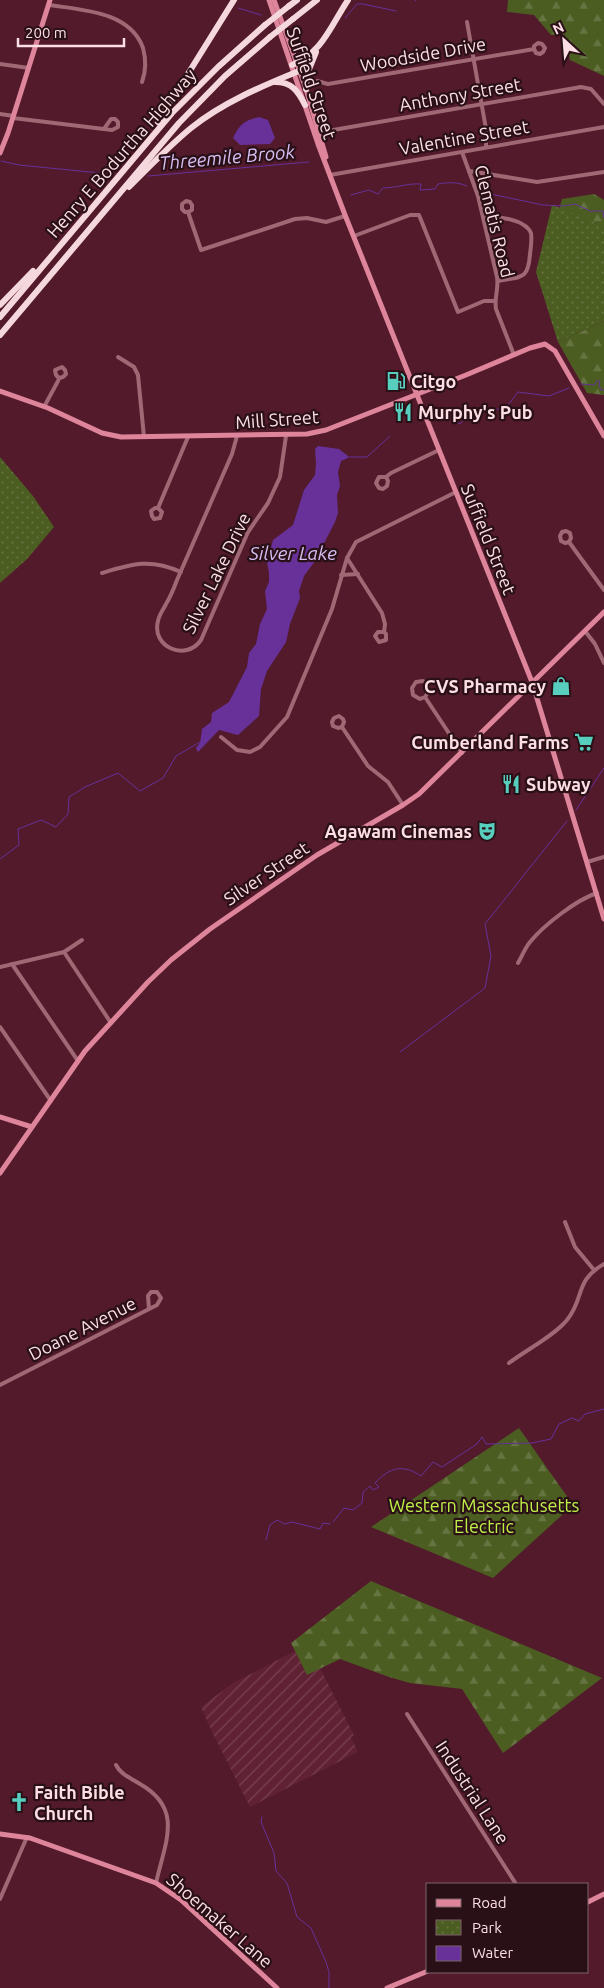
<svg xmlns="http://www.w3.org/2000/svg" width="604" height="1988" viewBox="0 0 604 1988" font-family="Ubuntu,sans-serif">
  <defs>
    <pattern id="industrial-furrows" width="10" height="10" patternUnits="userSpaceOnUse" patternTransform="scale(1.25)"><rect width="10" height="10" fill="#602135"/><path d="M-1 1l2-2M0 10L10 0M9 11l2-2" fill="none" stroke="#784152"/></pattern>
    <pattern id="forest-firs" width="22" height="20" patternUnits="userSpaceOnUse" patternTransform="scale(1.25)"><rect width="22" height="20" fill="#4b5d21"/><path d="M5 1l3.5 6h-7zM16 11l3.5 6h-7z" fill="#667441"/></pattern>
    <pattern id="park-dots" width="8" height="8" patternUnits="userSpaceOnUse" patternTransform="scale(1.25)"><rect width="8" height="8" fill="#4b5d21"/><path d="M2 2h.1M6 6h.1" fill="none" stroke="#667441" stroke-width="1.8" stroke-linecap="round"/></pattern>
  </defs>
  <rect width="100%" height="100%" fill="#521a2b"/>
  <path fill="url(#industrial-furrows)" d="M295 1651 307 1675 320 1668 354 1735 351 1737 358 1752 250 1807 212 1732 201 1707 233 1683Z"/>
  <g fill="url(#forest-firs)">
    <path d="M508 0H604V76L570 60 565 35H551L534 15 507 12Z"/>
    <path d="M594 194 604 200V260L542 273 562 199Z"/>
    <path d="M604 321V395L587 393 558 342Z"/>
    <path d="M519 1428 573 1505 493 1578 371 1527Z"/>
    <path d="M371 1581 602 1678 503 1753 462 1689 410 1683 389 1677 340 1659 307 1675 291 1643Z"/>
  </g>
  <g fill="url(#park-dots)">
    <path d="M552 205 604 225V321L558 342 536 272Z"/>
    <path d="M0 457 33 496 54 527 27 559 0 583Z"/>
  </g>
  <g fill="#673199">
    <path d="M259 117 268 120 275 138 270 144 240 145 233 138C240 124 244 121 259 117Z"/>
    <path d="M318 446 339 449 348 456V458L341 461 338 472 340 486 337 495 338 513 335 522 315 561 304 576 299 591 300 598 290 624 286 642 267 671 261 689 259 716 238 735 219 730 198 752 196 748 200 743 202 729 211 722 212 713 229 702 247 667 249 653 256 644 260 624 267 609 265 591 269 582V573L267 562 273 540 293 525 304 490 315 475 316 463 315 449Z"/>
  </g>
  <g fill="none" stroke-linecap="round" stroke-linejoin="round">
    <g stroke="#673199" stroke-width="1">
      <path d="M415 1 416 0"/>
      <path d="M238 8 261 15"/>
      <path d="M345 18 357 4H363L396 11"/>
      <path d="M1 161 19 165 100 173 108 164H113"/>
      <path d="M148 176 309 162"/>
      <path d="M481 192 543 205 563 206 575 204 590 211H603L604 218"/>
      <path d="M351 195 369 190 378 194 383 188C396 188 408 183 421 184L420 190 435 189 438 184C448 182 458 182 467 186"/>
      <path d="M581 384 594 385 597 381H600L599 385 601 390H604"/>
      <path d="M433 413H452L455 422 460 424 472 410 505 409 518 392 549 396 569 388"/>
      <path d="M346 457H367L390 436"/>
      <path d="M576 810 604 768"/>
      <path d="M0 859 19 845 18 829 41 820 56 827 68 814 69 797 85 787 118 773 140 791 163 778 176 756 200 742"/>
      <path d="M400 1052 485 988 491 956 485 924 567 821"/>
      <path d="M333 1522 344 1508 353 1510 362 1503 363 1492 370 1486 373 1490 379 1487 375 1483C390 1467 403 1464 421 1476L433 1462 442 1467 477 1444 482 1437 486 1444 532 1443 551 1439 559 1424 572 1418 579 1421 585 1414 604 1409"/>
      <path d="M266 1540 270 1525 277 1520 285 1524 292 1522 320 1529 323 1523 330 1524"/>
      <path d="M262 1817 261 1822 274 1853 276 1871 287 1883 297 1917 311 1928 326 1962 329 1972V1988"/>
    </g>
    <g stroke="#a06875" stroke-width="4">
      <path d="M49 5C81 10 130 11 143 48 146 59 146 71 142 82"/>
      <path d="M467 22 486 129V147"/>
      <path d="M0 64 29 68"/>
      <path d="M317 81 328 84 534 49 536 53 540 54 543 52 545 48 542 44 538 43 534 46V49"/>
      <path d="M0 114 14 116"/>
      <path d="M13 118 112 130 118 127V122L115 119H111L104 129"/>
      <path d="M316 133 581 87 591 89 604 104"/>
      <path d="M462 152 478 196 497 277C499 288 494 298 496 309L514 355"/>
      <path d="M469 171 537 182 604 172"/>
      <path d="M330 175 604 127"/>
      <path d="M188 212 192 210V205L190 202 186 201 182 204V209L185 212H188L201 250 295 219 307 218 326 222 345 216"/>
      <path d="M483 217C497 216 525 219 531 233 532 240 531 247 530 254 528 281 521 276 498 281"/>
      <path d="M354 236 410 215H419L458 312 484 301H495"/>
      <path d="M118 357 134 367 138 375 144 437"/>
      <path d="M44 407 58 381 59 378 56 375 55 370 62 367 65 370 66 374 63 377 59 378"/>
      <path d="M237 436 232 454C214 496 195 538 177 580 174 588 171 596 166 604 163 610 159 615 158 621 151 647 186 662 201 640L248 532 268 503 280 477 286 436"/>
      <path d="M386 477 388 481 387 486 383 489 379 488 376 483 379 477H386L391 473 439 450"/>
      <path d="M158 508 162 512 160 518 154 519 152 516 151 511 155 508H158L188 437"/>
      <path d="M569 542 571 538 570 533 566 531 562 532 560 536 561 541 565 543 569 542 604 590"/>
      <path d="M347 558 382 613 385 624 384 632H378L375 636 379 642 386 640V634L384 632"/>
      <path d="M102 573C132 564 150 558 181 572"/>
      <path d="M341 575 358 574"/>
      <path d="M585 631 595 644 604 663"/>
      <path d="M425 697 420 699 413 695 412 688 416 682 423 681 427 684 429 691 425 697 462 753"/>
      <path d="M342 727 338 728 333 726 332 722 334 718 339 716 343 719 344 722 342 727 368 766 388 782 403 805"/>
      <path d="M221 737 237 750 250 752 260 747 287 717 332 609 347 558 356 542 456 492"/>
      <path d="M587 862 604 857"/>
      <path d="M64 952 82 940"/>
      <path d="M518 963C522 956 525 948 530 942 544 925 576 900 597 893"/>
      <path d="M12 964 78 1061"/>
      <path d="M0 967 64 952 111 1023"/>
      <path d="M0 1027 51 1101"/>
      <path d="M565 1222 575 1247 594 1270"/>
      <path d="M509 1363C526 1350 554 1336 567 1320 585 1298 574 1281 604 1264"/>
      <path d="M0 1385 157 1305 161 1298 157 1292H151L148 1296 149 1309"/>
      <path d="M407 1714 516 1884"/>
      <path d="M116 1765C121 1775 131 1778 140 1784 184 1809 165 1842 156 1883"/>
      <path d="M0 1899 27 1837"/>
    </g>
    <g stroke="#de859b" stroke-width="5">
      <path d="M269 0 318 144 345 215 532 682 604 919"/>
      <path d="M274 0 306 89 326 157"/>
      <path d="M0 153 8 133 50 0"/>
      <path d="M0 391 48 408 102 433 121 437 307 434 326 430 466 375 530 348 545 344 555 351 604 436"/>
      <path d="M0 1117 32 1127"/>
      <path d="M0 1173 85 1051 148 982 171 960 210 929 317 855 403 805 419 794 604 612"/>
      <path d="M0 1834 30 1838 156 1883 181 1900 277 1988"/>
      <path d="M588 1902 604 1894"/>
      <path d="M387 1988 428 1971"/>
    </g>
    <g stroke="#f5d8de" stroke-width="6">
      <path d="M289 6 297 0"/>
      <path d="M293 19 317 0"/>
      <path d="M292 65C323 52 330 27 348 0"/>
      <path d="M275 82C292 82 298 91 305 105"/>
      <path d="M306 89 307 74 316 52"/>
      <path d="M158 122 234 0"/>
      <path d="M129 187C149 167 169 146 191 128 222 103 262 86 299 71"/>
      <path d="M0 305 33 271"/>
      <path d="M0 317 172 113 218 67 265 25"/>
      <path d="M0 335 179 123 225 76 270 37"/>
    </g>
    <g stroke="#f5d8de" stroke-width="6">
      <path d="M265 25 289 6"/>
      <path d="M270 37 293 19"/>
    </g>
  </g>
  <defs>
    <g id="fuel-bare" transform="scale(1.5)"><path d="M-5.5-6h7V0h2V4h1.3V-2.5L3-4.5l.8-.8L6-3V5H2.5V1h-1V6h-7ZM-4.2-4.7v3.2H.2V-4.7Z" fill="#58cebf" stroke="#291016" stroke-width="2.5" paint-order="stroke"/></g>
    <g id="restaurant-bare" transform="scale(1.5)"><path d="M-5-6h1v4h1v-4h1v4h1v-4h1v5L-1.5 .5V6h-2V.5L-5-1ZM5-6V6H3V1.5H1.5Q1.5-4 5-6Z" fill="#58cebf" stroke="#291016" stroke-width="2.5" paint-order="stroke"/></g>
    <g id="shop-bare" transform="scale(1.5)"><path d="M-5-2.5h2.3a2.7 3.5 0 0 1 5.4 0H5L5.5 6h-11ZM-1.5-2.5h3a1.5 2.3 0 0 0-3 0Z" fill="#58cebf" stroke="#291016" stroke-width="2.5" paint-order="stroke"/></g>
    <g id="supermarket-bare" transform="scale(1.5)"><path d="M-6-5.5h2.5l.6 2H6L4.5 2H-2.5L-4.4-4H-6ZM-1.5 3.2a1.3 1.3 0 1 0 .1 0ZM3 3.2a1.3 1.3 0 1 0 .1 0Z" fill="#58cebf" stroke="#291016" stroke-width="2.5" paint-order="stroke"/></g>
    <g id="theatre-bare" transform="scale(1.5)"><path d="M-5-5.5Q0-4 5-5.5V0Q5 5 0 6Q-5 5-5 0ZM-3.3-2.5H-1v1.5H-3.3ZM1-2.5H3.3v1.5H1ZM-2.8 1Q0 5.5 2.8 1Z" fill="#58cebf" stroke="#291016" stroke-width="2.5" paint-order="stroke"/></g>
    <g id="church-bare" transform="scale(1.5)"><path d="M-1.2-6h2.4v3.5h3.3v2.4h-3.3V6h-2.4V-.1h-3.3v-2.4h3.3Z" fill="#58cebf" stroke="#291016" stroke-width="2.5" paint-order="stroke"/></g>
  </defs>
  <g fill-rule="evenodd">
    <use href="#fuel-bare" x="396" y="381"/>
    <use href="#restaurant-bare" x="403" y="412"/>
    <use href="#shop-bare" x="561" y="686"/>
    <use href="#supermarket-bare" x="584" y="742"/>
    <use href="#restaurant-bare" x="511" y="784"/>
    <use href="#theatre-bare" x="487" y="831"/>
    <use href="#church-bare" x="19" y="1802"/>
  </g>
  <g text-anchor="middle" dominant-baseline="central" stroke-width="4.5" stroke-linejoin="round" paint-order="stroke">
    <g font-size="18" fill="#fcdee4" stroke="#291016">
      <text transform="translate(423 54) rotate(-10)">Woodside Drive</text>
      <text transform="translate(312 83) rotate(71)">Suffield Street</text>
      <text transform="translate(460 94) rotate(-10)">Anthony Street</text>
      <text transform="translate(464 137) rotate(-10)">Valentine Street</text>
      <text transform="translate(121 153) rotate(-49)">Henry E Bodurtha Highway</text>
      <text transform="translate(495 221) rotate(76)">Clematis Road</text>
      <text transform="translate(277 419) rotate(-4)">Mill Street</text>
      <text transform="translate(489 539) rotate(68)">Suffield Street</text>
      <text transform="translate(216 573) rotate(-64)">Silver Lake Drive</text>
      <text transform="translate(266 873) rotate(-34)">Silver Street</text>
      <text transform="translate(82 1328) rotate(-27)">Doane Avenue</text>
      <text transform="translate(473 1792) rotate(57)">Industrial Lane</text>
      <text transform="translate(220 1920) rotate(41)">Shoemaker Lane</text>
    </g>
    <g font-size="18" font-weight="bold" fill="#fcdee4" stroke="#291016" text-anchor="start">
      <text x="411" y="381">Citgo</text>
      <text x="418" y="412">Murphy's Pub</text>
      <text x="546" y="686" text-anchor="end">CVS Pharmacy</text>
      <text x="569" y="742" text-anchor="end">Cumberland Farms</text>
      <text x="526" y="784">Subway</text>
      <text x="472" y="831" text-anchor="end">Agawam Cinemas</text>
      <text x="34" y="1792">Faith Bible<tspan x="34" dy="21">Church</tspan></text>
    </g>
    <g font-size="18" fill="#beee48" stroke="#291016">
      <text x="484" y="1505">Western Massachusetts<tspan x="484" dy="21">Electric</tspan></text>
    </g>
    <g font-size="19" font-style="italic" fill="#d5bef3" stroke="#291016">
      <text transform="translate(227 157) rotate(-5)">Threemile Brook</text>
      <text x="293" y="553">Silver Lake</text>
    </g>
  </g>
  <rect x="426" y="1883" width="162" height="90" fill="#291016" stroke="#7d6268"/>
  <rect x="436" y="1899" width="25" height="8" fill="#de859b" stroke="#7d6268"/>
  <text x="472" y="1908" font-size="15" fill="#fcdee4">Road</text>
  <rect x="436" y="1920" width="25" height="15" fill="url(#park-dots)" stroke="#7d6268"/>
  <text x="472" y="1933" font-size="15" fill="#fcdee4">Park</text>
  <rect x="436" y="1946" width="25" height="15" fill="#673199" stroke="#7d6268"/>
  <text x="472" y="1958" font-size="15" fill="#fcdee4">Water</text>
  <g transform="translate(564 40) rotate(334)" stroke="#291016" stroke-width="4" paint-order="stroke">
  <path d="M0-4L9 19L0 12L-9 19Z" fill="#fcdee4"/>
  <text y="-8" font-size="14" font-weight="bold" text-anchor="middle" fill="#fcdee4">N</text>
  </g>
  <path d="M18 38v8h106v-8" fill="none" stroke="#fcdee4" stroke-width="2.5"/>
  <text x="25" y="38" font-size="15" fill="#fcdee4" stroke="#291016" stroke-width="4" paint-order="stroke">200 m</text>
</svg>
